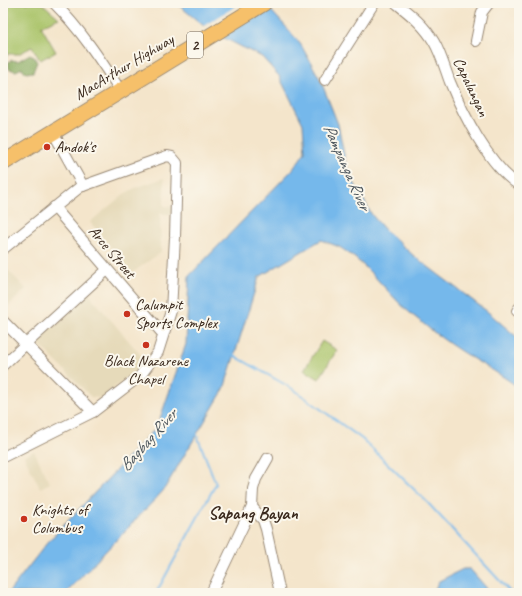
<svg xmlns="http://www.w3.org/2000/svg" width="522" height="596" viewBox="0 0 522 596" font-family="Caveat,sans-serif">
  <rect width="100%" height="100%" fill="#fbf7ec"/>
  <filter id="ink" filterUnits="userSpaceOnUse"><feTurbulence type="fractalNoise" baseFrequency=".025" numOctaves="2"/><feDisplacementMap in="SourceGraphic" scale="8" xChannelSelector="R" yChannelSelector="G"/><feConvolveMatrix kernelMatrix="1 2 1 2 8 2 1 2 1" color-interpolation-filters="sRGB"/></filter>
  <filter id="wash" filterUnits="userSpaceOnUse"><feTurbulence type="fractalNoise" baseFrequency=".012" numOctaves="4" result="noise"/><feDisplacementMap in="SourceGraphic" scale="16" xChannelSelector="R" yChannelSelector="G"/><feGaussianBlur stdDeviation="0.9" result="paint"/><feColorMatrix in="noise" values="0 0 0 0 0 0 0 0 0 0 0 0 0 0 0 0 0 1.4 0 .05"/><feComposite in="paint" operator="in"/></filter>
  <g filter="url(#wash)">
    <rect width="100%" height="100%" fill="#f4e5cb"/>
    <g fill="#e6daba">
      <path d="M164 178V206L172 207V214H160L161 252 132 273 90 222 124 194 135 188Z"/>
      <path d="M3 265 26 289 3 311Z"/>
      <path d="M87 292 145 360 135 370 102 398 91 397 35 340Z"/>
      <path d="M34 451 50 483 40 488 24 456Z"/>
    </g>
    <g fill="#a9c368" stroke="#727643">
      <path d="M3 3H42L59 18 41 26 56 52 40 60 32 47 18 54H8L3 60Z"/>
      <path d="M322 341 337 350 319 379 304 370Z"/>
    </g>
    <path fill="#86a95c" stroke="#606a3d" d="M30 54 34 57 37 62 33 72 26 73 22 68 16 71 9 69 8 62 12 60 18 61Z"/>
    <g fill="#75b8eb" stroke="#587184">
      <path d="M176 3H264L288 29 301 45 320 79 338 124 346 164 353 181 372 215 385 230 414 256 488 312 519 339V388C501 374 481 364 462 352 448 343 433 332 420 321 391 300 372 267 341 248 336 245 328 243 321 240L259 277 224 389 163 491 66 593H8L47 543 157 427 186 344 189 276 260 203 293 169 305 152 303 124 279 76 262 57 210 31Z"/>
      <path d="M463 569H470L491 593H428L435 589 439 581Z"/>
    </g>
    <path fill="#f4e5cb" d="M241 3H267L209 33 202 27Z"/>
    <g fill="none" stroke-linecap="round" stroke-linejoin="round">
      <g stroke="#75b8eb" stroke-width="2">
        <path d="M233 355 293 389 362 439 427 502 511 593"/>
        <path d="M156 593 216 484 196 433"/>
      </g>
    </g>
  </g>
  <g filter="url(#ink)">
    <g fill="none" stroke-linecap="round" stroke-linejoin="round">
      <g stroke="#988874" stroke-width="12">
        <g id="minor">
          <path d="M54 3C80 29 100 59 120 90"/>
          <path d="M396 3C411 15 424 25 434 42 441 54 445 69 450 82 463 114 489 166 519 185"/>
          <path d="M476 41 482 12 489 3"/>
          <path d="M325 80 374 3"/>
          <path d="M53 132 83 186"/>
          <path d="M54 207 163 334"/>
          <path d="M3 249 80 187 167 156 172 157 177 163 175 237 171 311 158 352 140 376 93 412 3 457"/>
          <path d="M517 311 519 308"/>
          <path d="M3 321 93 412"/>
          <path d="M3 365 107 270"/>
          <path d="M252 507 263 520 266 529 280 593"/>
          <path d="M211 593 252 507 253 489 256 479 268 458"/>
        </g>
      </g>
      <g stroke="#988874" stroke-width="17">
        <path id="highway" d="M3 163 264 3"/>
      </g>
      <use href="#minor" stroke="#fff" stroke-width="10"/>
      <use href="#highway" stroke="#f6c06b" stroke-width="15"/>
    </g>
  </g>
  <g fill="#c8321e" stroke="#fbf7ec" stroke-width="1.5">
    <circle cx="47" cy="147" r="4"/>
    <circle cx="127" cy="314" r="4"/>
    <circle cx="146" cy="345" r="4"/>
    <circle cx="24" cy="519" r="4"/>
  </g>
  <g text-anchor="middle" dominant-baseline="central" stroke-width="4" stroke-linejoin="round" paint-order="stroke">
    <rect fill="#fbf7ec" stroke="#75685c" stroke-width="1" x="187" y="32" width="16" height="26" rx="3"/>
    <g font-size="15" font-weight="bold" fill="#3b2a1e">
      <text x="195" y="45">2</text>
    </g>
    <g font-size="16" fill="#3b2a1e" stroke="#fbf7ec">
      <text transform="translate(124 67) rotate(-31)">MacArthur Highway</text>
      <text transform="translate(471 87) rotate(65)">Capalangan</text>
      <text transform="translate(112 252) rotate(50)">Arce Street</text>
    </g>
    <g font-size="16" fill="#3b2a1e" stroke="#fbf7ec" text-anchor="start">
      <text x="55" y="147">Andok's</text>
      <text x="135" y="305">Calumpit<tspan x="135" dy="18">Sports Complex</tspan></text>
      <text x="146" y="361" text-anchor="middle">Black Nazarene<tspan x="146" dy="18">Chapel</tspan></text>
      <text x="32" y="510">Knights of<tspan x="32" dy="18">Columbus</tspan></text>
    </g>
    <g font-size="17" font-style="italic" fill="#4c555c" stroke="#fbf7ec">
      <text transform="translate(347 167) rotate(66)">Pampanga River</text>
      <text transform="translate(148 440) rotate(-48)">Bagbag River</text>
    </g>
    <g font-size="18" font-weight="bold" fill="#3b2a1e" stroke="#fbf7ec">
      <text x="253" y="513">Sapang Bayan</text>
    </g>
  </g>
  <rect width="522" height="596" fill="none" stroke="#fbf7ec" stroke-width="16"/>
</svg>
